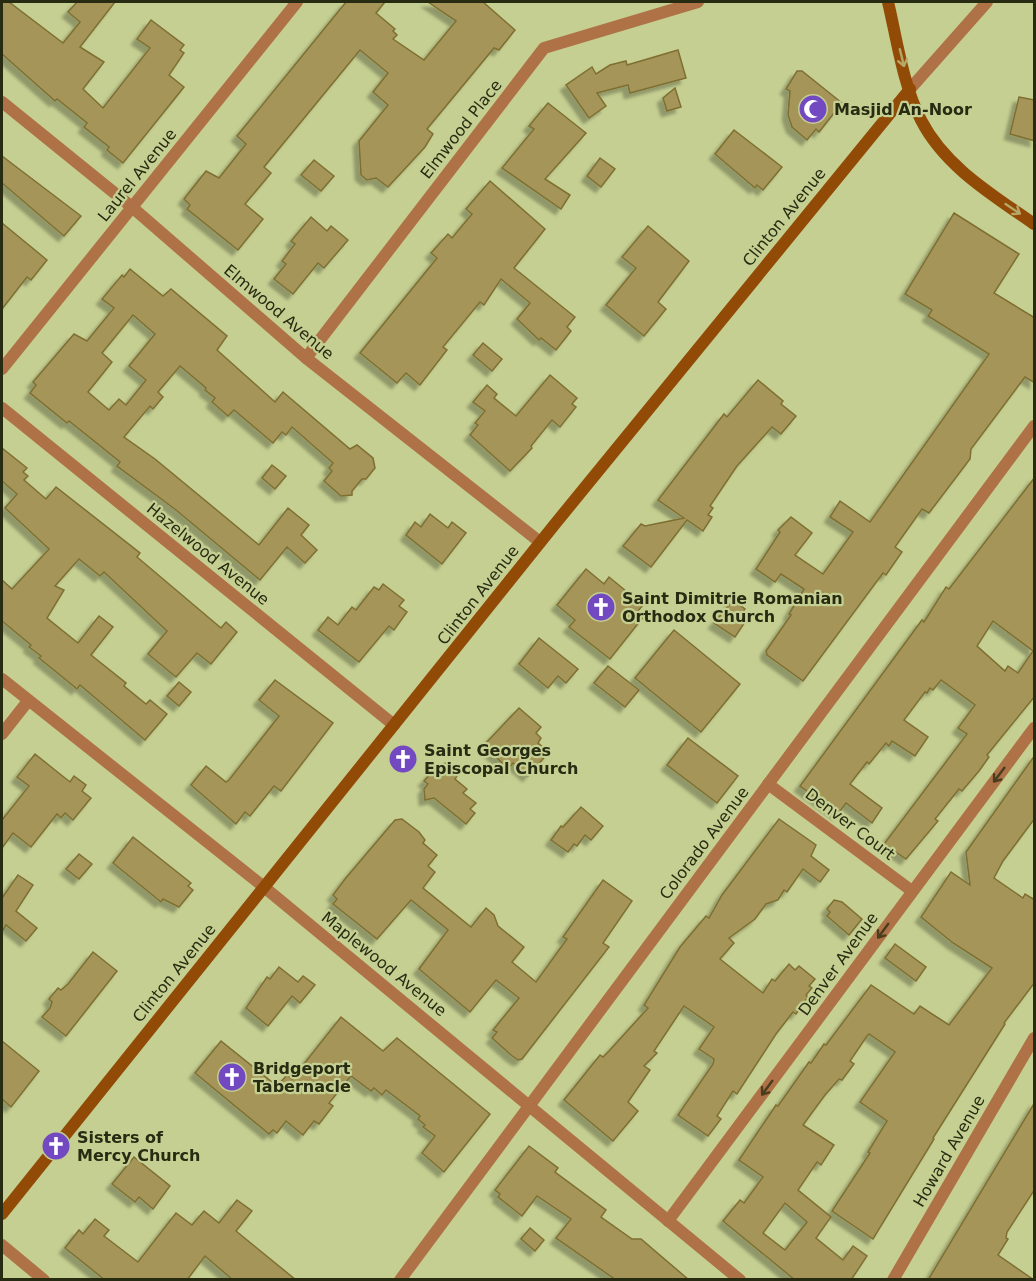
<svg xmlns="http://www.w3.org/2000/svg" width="1036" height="1281" viewBox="0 0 1036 1281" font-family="'DejaVu Sans',sans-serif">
  <defs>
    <filter id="shadow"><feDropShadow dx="-5.5" dy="5.5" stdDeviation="1.5" flood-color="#0004"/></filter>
  </defs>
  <rect width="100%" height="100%" fill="#c5cf91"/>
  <g fill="#a59558" stroke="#7e6f32" stroke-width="1.5" fill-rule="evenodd" filter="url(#shadow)">
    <path d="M2 2H9L63 43 80 22 68 12 77 2H115L80 47 104 62 83 89 103 108 150 48 137 39 151 20 184 45 180 50 184 53 169 75 184 87 123 163 107 150 109 147 84 127 87 123 57 99 55 101 2 54Z"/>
    <path d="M346 2H385L376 13 395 29 393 31 397 35 393 39 424 60 456 21 428 2H483L515 30 499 50 494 48 427 129 433 134 425 147 388 187 376 178 367 180 361 175 359 141 388 105 373 92 388 73 360 50 264 167 271 173 245 204 263 219 238 250 187 209 190 205 184 199 206 171 219 178 246 144 237 136Z"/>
    <path d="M678 50 686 78 630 93 628 85 597 93 606 106 589 118 566 85 592 67 596 74 610 65 626 61 627 65Z"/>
    <path d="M797 71H802L842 103 819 132 816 129 807 140 792 127 788 115 790 91 786 89Z"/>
    <path d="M675 88 681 107 667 111 663 98Z"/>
    <path d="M1019 97 1035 100V141L1010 134Z"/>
    <path d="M548 103 586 133 545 179 570 195 561 209 502 168 534 129 529 126Z"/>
    <path d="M734 130 782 167 763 190 757 185 755 188 715 154Z"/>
    <path d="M2 156 81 216 64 236 2 183Z"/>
    <path d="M600 158 615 169 601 187 587 176Z"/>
    <path d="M314 160 334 176 321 191 301 175Z"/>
    <path d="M490 181 545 229 514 268 575 317 567 327 571 331 556 350 541 338 539 340 517 319 530 303 501 279 484 305 480 302 443 347 447 350 420 385 406 373 397 383 360 353 437 258 431 253 448 234 452 238 472 214 466 209Z"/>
    <path d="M954 213 1019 254 994 293 1035 318V383L1025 377 971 449 970 459 929 513 922 509 895 547 902 552 886 575 883 573 803 681 767 655 766 651 791 615 789 614 804 589 781 574 775 582 756 569 780 532 778 530 791 517 812 533 795 555 823 574 853 532 830 517 840 501 870 522 989 354 928 316 932 310 905 294Z"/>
    <path d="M311 217 327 231 331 226 348 240 324 268 318 263 293 294 274 279 286 264 282 261 295 244 291 241Z"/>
    <path d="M2 223 47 260 31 280 27 277 2 309Z"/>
    <path d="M648 226 689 261 658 302 666 309 644 336 606 305 636 268 622 257Z"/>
    <path d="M130 269 163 296 171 289 227 336 217 350 275 402 283 392 350 449 357 445 373 458 375 468 366 479H362L352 491V495L341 496 324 481 332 471 329 468 333 463 292 427 286 435 282 432 273 443 234 410 228 416 212 402 215 398 205 390 206 388 180 366 158 392 163 397 153 409 150 406 124 437 155 459 259 545 288 508 309 525 301 535 317 550 305 563 287 547 260 580 176 510 117 466 120 462 69 421 67 423 30 393 36 385 33 382 74 334 87 341 114 308 102 299 122 275 124 277ZM133 315 155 334 129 366 146 380 126 405 119 399 109 410 88 392 112 362 102 353Z"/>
    <path d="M483 343 502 359 492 371 473 355Z"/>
    <path d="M550 375 577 398 572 404 576 407 560 427 552 420 531 446 532 448 510 471 470 435 478 425 475 423 485 411 473 402 487 385 497 394 494 398 516 416Z"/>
    <path d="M758 380 783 401 781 404 796 416 781 434 772 427 737 466 710 506 713 508 708 515 712 517 703 531 687 520 651 567 623 546 641 524 645 526 684 518 658 500 724 414 727 417Z"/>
    <path d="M2 448 27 468 23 472 28 476 24 480 46 499 56 487 140 553 137 557 221 628 226 622 237 632 211 664 197 653 176 677 148 654 167 631 104 572 100 576 79 559 55 586 64 590 47 618 78 643 99 616 113 627 91 655 126 683 124 686 146 704 150 700 167 714 145 740 80 685 77 689 60 675 39 658 41 656 29 647 31 645 2 621V580L12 589 49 549 5 508 17 494 2 481Z"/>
    <path d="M272 465 286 476 275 489 262 478Z"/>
    <path d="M1035 477V696L987 755 989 757 979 771 962 791 959 789 935 819 938 821 906 859 884 844 967 734 958 728 975 705 941 680 933 690 930 688 927 693 925 692 904 720 928 737 915 756 892 741 889 746 886 743 869 764 867 762 850 784 882 808 872 823 846 803 838 814 800 786 922 620 924 622 946 587 949 589ZM993 621 1033 651 1018 673 1008 666 1005 671 977 646Z"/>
    <path d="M430 514 448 528 452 522 466 533 442 564 406 535 415 522 421 527Z"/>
    <path d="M586 569 604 584 609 577 643 605 638 611 644 616 610 659 569 627 575 620 557 605Z"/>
    <path d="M383 584 404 600 399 606 407 612 394 630 389 626 359 662 318 630 328 617 338 625 352 607 356 610 374 587 379 590Z"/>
    <path d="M733 600 745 609 741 615 747 619 735 637 714 623Z"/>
    <path d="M674 630 740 684 701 732 635 678Z"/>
    <path d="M539 638 578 669 566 683 558 676 548 688 519 664Z"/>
    <path d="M608 666 639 690 625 707 594 683Z"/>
    <path d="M275 680 333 723 281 791 274 786 250 816 245 812 236 824 191 785 206 766 226 782 229 780 279 716 259 700Z"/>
    <path d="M179 682 191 692 179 706 167 696Z"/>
    <path d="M519 708 541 727 536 733 541 738 538 743 549 752 528 776 513 763 508 769 484 745Z"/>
    <path d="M688 738 738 776 717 803 667 765Z"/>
    <path d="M35 754 70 782 74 776 86 785 82 791 91 798 73 820 65 813 61 818 57 814 31 847 13 833 2 848V820L29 786 17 777Z"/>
    <path d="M1035 755V818L1003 861 994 878 1023 898 1025 894 1035 900V982L1004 1023 1005 1024 933 1138 934 1139 873 1239 832 1211 870 1153 868 1152 887 1121 860 1102 895 1052 869 1034 867 1036 850 1061 854 1064 842 1080 839 1079 825 1095 803 1125 834 1145 821 1165 817 1162 798 1190 831 1217 816 1238 843 1260 853 1246 867 1256 851 1280H795L723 1221 740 1200 744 1203 763 1177 739 1160 776 1105 778 1106 809 1062 811 1063 824 1044 826 1045 871 985 914 1014 920 1006 949 1025 992 968 953 943 921 917 951 872 970 885 966 852ZM785 1203 807 1222 785 1250 763 1233Z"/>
    <path d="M446 763 459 773 455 779 467 789 463 793 476 803 470 809 475 813 466 824 434 798 425 800 424 789 428 784 424 781 438 765Z"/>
    <path d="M581 807 603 826 591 840 585 835 577 846 574 844 568 852 551 840 561 826 563 827Z"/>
    <path d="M402 819 419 832 425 840 423 843 437 855 428 866 435 872 423 888 471 927 486 908 494 915 498 926 524 947 512 962 536 982 567 939 563 937 603 880 632 901 603 943 609 947 522 1059 518 1060 511 1055 492 1038 497 1032 493 1030 519 998 496 980 470 1012 419 969 448 930 411 900 377 939 333 904 337 899 333 895 345 879 395 820Z"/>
    <path d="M779 819 816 845 811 856 829 870 820 882 803 869 787 892 784 890 778 900 766 904 755 919 729 938 734 943 720 959 763 993 772 979 775 981 789 964 795 970 799 966 815 979 809 986 812 988 806 995 808 997 796 1014 793 1012 776 1034 737 1094 733 1091 717 1116 721 1119 708 1136 678 1115 713 1064 714 1059 699 1049 714 1027 684 1006 654 1051 657 1053 644 1066 650 1070 628 1102 638 1111 613 1141 564 1100 600 1055 603 1057 609 1051 648 1008 644 1005 680 947 706 916 709 918 722 895Z"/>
    <path d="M133 837 191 883 188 886 193 890 179 907 163 899 161 902 113 863Z"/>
    <path d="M79 854 92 864 79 879 66 869Z"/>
    <path d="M18 875 33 885 16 911 37 928 26 941 6 925 2 932V898Z"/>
    <path d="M834 900 842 902 862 919 849 935 827 916 830 912 827 909Z"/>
    <path d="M895 944 926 967 916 981 885 958Z"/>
    <path d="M93 952 117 971 66 1036 42 1017 50 1008 52 1002 49 999 58 988 61 990 68 984Z"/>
    <path d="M279 967 298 982 303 976 315 985 300 1003 292 996 268 1026 246 1008 267 977 270 979Z"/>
    <path d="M341 1017 383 1051 397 1038 490 1114 444 1172 422 1153 435 1136 423 1127 425 1125 418 1119 420 1116 386 1090 382 1095 374 1088 371 1091 351 1076 329 1103 333 1106 319 1124 314 1121 303 1135 286 1121 277 1133 273 1130 269 1134 195 1073 221 1041 277 1086 287 1075 292 1079Z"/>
    <path d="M2 1041 39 1071 11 1107 2 1099Z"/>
    <path d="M1035 1102V1189L1007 1232 1006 1238 1008 1239 998 1255 1034 1280H928Z"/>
    <path d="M529 1146 558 1168 555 1172 606 1210 601 1217 632 1239H641L689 1280H616L556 1238 571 1219 537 1196 522 1216 498 1197 500 1194 495 1190Z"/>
    <path d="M134 1157 170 1186 153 1209 139 1197 135 1202 112 1184Z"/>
    <path d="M237 1200 252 1211 236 1231 296 1280H233L205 1256 187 1280H105L65 1248 79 1230 83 1234 95 1219 109 1230 104 1236 138 1262 176 1213 192 1225 204 1211 219 1223Z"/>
    <path d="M530 1228 544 1240 535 1251 521 1239Z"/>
  </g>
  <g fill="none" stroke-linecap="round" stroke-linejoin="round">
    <g stroke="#af7246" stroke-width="12">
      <path d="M2 102 133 208 306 358 540 542"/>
      <path d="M306 358 544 48 698 2"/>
      <path d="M2 369 297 2"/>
      <path d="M2 408 394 725"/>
      <path d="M2 734 28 701"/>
      <path d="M768 784 912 891"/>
      <path d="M668 1221 1034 728"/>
      <path d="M2 1245 44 1280"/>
      <path d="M400 1280 1034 426"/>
      <path d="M893 1280 1034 1038"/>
    </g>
    <g stroke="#af7246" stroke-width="12">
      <path d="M910 89 987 2"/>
      <path d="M2 679 264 887 740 1280"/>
    </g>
    <g stroke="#924b07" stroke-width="12">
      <path d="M888 2C897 40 903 85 921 120 945 167 993 195 1034 224"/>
      <path d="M2 1214 555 524 910 89"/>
    </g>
  </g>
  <defs><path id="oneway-shaft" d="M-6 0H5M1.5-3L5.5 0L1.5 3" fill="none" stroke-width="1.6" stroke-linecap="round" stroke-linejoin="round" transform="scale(1.5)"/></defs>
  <g stroke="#b6a768">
    <use href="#oneway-shaft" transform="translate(902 58) rotate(76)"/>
    <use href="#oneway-shaft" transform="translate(1013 209) rotate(34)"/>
  </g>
  <g stroke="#493d1f">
    <use href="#oneway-shaft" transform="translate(999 775) rotate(127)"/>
    <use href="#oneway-shaft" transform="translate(883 931) rotate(126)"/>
    <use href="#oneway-shaft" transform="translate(767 1088) rotate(126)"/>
  </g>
  <defs>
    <g id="mosque-disc" transform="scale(1.5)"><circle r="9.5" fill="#7349c1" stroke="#c5cf91"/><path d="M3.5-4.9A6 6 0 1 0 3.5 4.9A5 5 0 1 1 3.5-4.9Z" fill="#fff"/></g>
    <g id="church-disc" transform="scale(1.5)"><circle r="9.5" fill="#7349c1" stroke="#c5cf91"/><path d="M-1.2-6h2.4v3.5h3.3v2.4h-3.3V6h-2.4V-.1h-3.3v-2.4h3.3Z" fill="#fff"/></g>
  </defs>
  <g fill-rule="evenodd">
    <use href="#mosque-disc" x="813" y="109"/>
    <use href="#church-disc" x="601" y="607"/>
    <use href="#church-disc" x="403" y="759"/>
    <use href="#church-disc" x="232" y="1077"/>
    <use href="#church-disc" x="56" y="1146"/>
  </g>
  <g text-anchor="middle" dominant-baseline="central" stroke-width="4.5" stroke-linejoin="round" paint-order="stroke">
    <g font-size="16" font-weight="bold" fill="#272b12" stroke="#c5cf91" text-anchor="start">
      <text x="834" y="109">Masjid An-Noor</text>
      <text x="622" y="598">Saint Dimitrie Romanian<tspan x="622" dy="18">Orthodox Church</tspan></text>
      <text x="424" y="750">Saint Georges<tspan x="424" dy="18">Episcopal Church</tspan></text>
      <text x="253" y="1068">Bridgeport<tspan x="253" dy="18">Tabernacle</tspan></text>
      <text x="77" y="1137">Sisters of<tspan x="77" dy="18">Mercy Church</tspan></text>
    </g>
    <g font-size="16" fill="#272b12" stroke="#c5cf91">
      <text transform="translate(461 129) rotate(-52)">Elmwood Place</text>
      <text transform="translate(137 175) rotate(-51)">Laurel Avenue</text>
      <text transform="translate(784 217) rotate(-51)">Clinton Avenue</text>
      <text transform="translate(279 312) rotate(40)">Elmwood Avenue</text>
      <text transform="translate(208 554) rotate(39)">Hazelwood Avenue</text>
      <text transform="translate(478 595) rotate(-52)">Clinton Avenue</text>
      <text transform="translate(850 824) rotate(37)">Denver Court</text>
      <text transform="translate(704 843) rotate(-53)">Colorado Avenue</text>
      <text transform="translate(384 964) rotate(39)">Maplewood Avenue</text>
      <text transform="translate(838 964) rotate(-54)">Denver Avenue</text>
      <text transform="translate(174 973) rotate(-51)">Clinton Avenue</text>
      <text transform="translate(949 1151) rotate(-60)">Howard Avenue</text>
    </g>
  </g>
  <rect width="1036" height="1281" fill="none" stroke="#272b12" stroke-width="6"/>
</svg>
